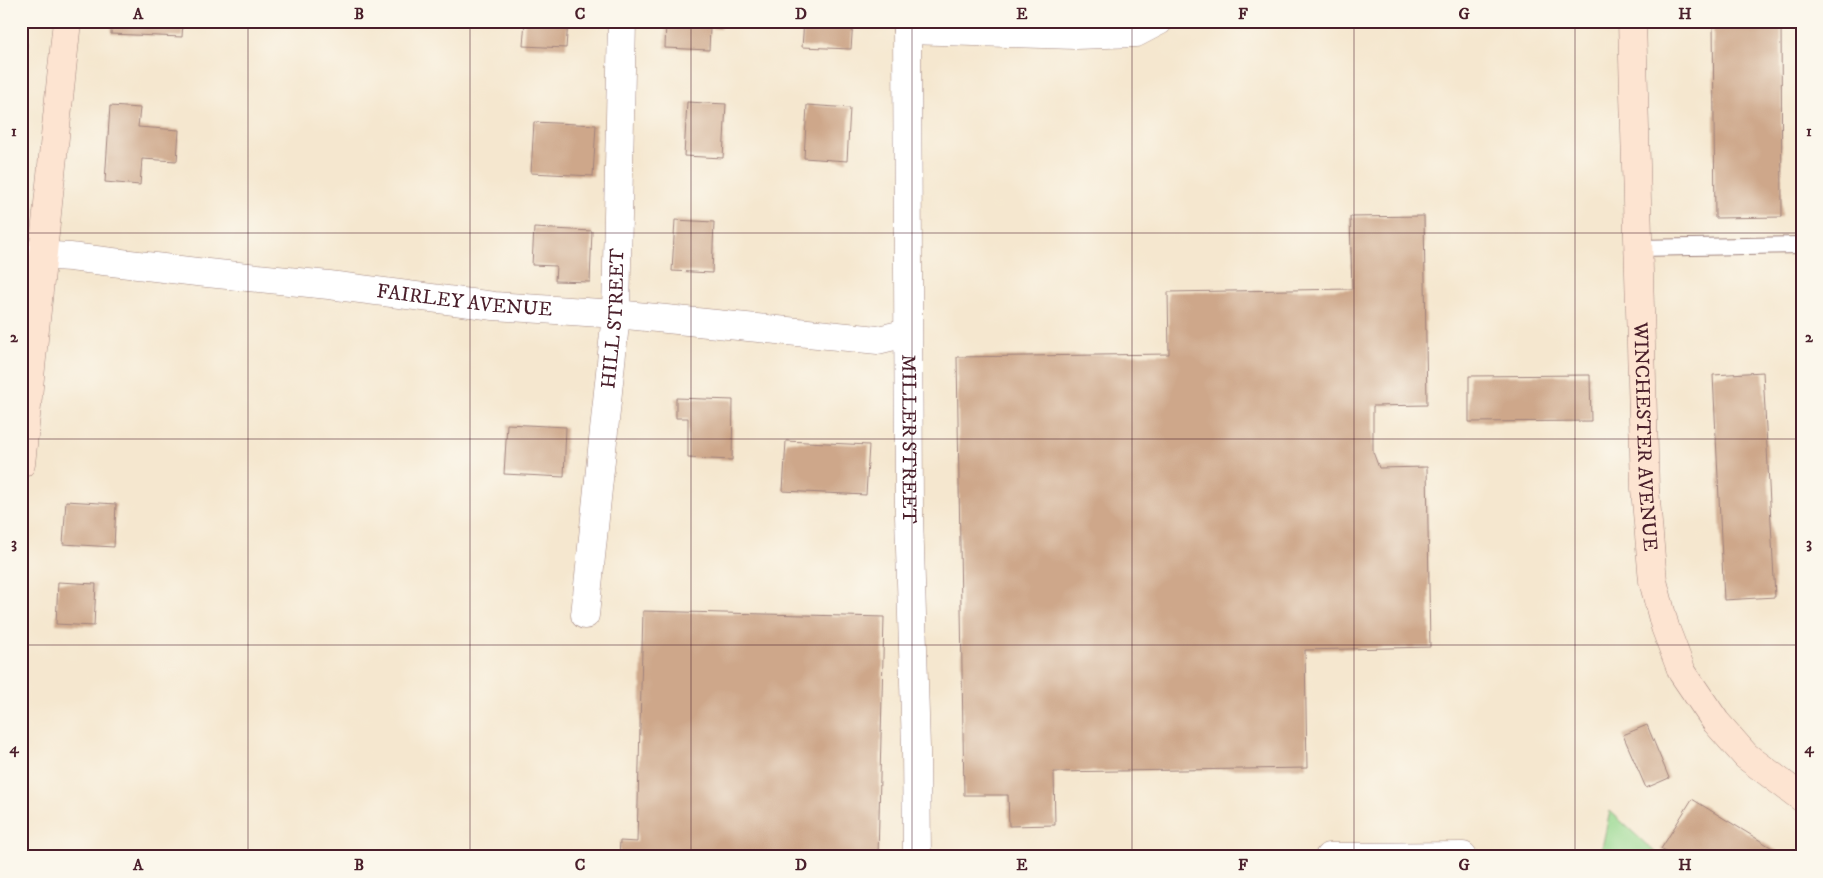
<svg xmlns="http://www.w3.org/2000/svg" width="1823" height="878" viewBox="0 0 1823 878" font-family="'IM FELL DW Pica',serif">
  <rect width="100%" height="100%" fill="#fbf7ec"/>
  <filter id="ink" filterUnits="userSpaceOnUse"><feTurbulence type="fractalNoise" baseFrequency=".02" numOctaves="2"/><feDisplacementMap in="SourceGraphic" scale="10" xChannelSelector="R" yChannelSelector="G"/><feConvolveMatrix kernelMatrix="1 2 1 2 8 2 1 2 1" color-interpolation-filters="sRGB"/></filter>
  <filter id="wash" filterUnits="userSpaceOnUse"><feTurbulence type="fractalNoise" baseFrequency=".0096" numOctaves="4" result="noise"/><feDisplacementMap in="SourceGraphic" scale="20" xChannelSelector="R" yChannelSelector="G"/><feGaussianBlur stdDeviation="1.12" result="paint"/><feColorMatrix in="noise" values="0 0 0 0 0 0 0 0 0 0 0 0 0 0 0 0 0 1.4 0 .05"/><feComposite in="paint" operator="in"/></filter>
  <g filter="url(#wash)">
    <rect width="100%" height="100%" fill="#f5e7cf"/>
    <path fill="#96d88f" stroke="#707c5d" d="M1610 811 1660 857H1600Z"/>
    <g id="blocks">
      <g fill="#cea78a">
        <path d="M112 21H183L182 37 111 34Z"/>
        <path d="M525 21H568L566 48 523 46Z"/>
        <path d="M666 21H722L721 29 710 28 709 50 665 48Z"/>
        <path d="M804 21H853L851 49 802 47Z"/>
        <path d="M1713 21H1781L1782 217 1715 218Z"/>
        <path d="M21 42 27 43 24 93H21Z"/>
        <path d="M687 102 726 104 723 158 684 156Z"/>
        <path d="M807 105 850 108 847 161 804 158Z"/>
        <path d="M110 106 140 108 138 127 179 130 177 161 142 159 140 185 105 182Z"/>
        <path d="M534 122 596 125 593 176 531 173Z"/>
        <path d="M1424 216 1427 405 1373 406V452L1379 468 1427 467 1430 647 1305 650 1307 768 1054 772 1055 825 1009 826 1008 795H964L957 357 1169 354 1168 292 1352 289 1350 217Z"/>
        <path d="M675 220 714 222 712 273 672 271Z"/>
        <path d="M534 228 592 231 590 282 555 281 556 266 532 265Z"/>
        <path d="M1763 372 1775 597 1724 600 1713 375Z"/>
        <path d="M1590 375 1591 421 1469 422V376Z"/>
        <path d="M676 398 733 400 732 460 688 458V418H676Z"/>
        <path d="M507 424 566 427 564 477 504 474Z"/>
        <path d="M786 441 869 445 866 495 783 491Z"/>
        <path d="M66 501 116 504 114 547 63 544Z"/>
        <path d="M58 582 96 584 94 626 56 624Z"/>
        <path d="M643 611 884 617 878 857H619L620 841 637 842Z"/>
        <path d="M1647 725 1669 778 1646 788 1623 735Z"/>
        <path d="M1692 799 1787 857H1673L1661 849Z"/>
      </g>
    </g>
  </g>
  <g filter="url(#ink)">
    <use href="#blocks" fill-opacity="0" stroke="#a0837d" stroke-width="1"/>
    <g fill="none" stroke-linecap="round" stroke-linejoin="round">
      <g stroke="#a0837d" stroke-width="18">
        <path id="lane" d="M1638 248 1802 245"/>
      </g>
      <g stroke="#a0837d" stroke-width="29">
        <g id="street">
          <path id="s1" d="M907 21 909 515 916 749 917 857"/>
          <path d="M907 30 1075 35 1136 33 1159 21"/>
          <path id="s2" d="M21 254 70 257 197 272 329 285 494 306 616 314 878 340 907 333"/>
          <path id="s3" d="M585 615 616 314 622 21"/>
          <path d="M1329 857 1463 856"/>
        </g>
      </g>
      <g stroke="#a0837d" stroke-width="29">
        <g id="secondary">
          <path id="s4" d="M1632 21 1645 489 1653 581 1665 627 1682 672 1716 722 1746 756 1802 798"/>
          <path d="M21 464 67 21"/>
        </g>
      </g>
      <use href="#lane" stroke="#fff" stroke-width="16"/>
      <use href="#street" stroke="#fff" stroke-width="28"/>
      <use href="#secondary" stroke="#fde4d1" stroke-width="28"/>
    </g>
  </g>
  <path fill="none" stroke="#4a1f2b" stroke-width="1" stroke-opacity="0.55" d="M248 21V857M470 21V857M691 21V857M912 21V857M1132 21V857M1354 21V857M1575 21V857M21 233H1802M21 439H1802M21 645H1802"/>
  <g text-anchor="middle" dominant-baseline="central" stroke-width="4" stroke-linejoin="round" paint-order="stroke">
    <g font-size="20" fill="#4a1f2b" stroke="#fbf7ec">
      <text stroke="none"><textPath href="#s2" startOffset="446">FAIRLEY AVENUE</textPath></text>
      <text stroke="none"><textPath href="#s3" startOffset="298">HILL STREET</textPath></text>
      <text stroke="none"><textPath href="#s4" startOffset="416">WINCHESTER AVENUE</textPath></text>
      <text stroke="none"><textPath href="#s1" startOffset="418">MILLER STREET</textPath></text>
    </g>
  </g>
  <rect width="1823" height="878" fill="none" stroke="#fbf7ec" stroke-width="55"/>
  <rect x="28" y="28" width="1768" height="822" fill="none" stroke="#4a1f2b" stroke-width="2"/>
  <g font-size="16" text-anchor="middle" font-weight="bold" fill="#4a1f2b">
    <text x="138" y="19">A</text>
    <text x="359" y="19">B</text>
    <text x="580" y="19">C</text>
    <text x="801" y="19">D</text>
    <text x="1022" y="19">E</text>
    <text x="1243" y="19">F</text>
    <text x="1464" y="19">G</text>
    <text x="1685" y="19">H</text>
    <text x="14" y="136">1</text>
    <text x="1809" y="136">1</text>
    <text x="14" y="342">2</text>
    <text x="1809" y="342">2</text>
    <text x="14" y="548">3</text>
    <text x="1809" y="548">3</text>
    <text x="14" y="753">4</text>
    <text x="1809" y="753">4</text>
    <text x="138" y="870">A</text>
    <text x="359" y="870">B</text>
    <text x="580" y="870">C</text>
    <text x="801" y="870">D</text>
    <text x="1022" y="870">E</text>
    <text x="1243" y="870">F</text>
    <text x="1464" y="870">G</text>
    <text x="1685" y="870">H</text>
  </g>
</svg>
